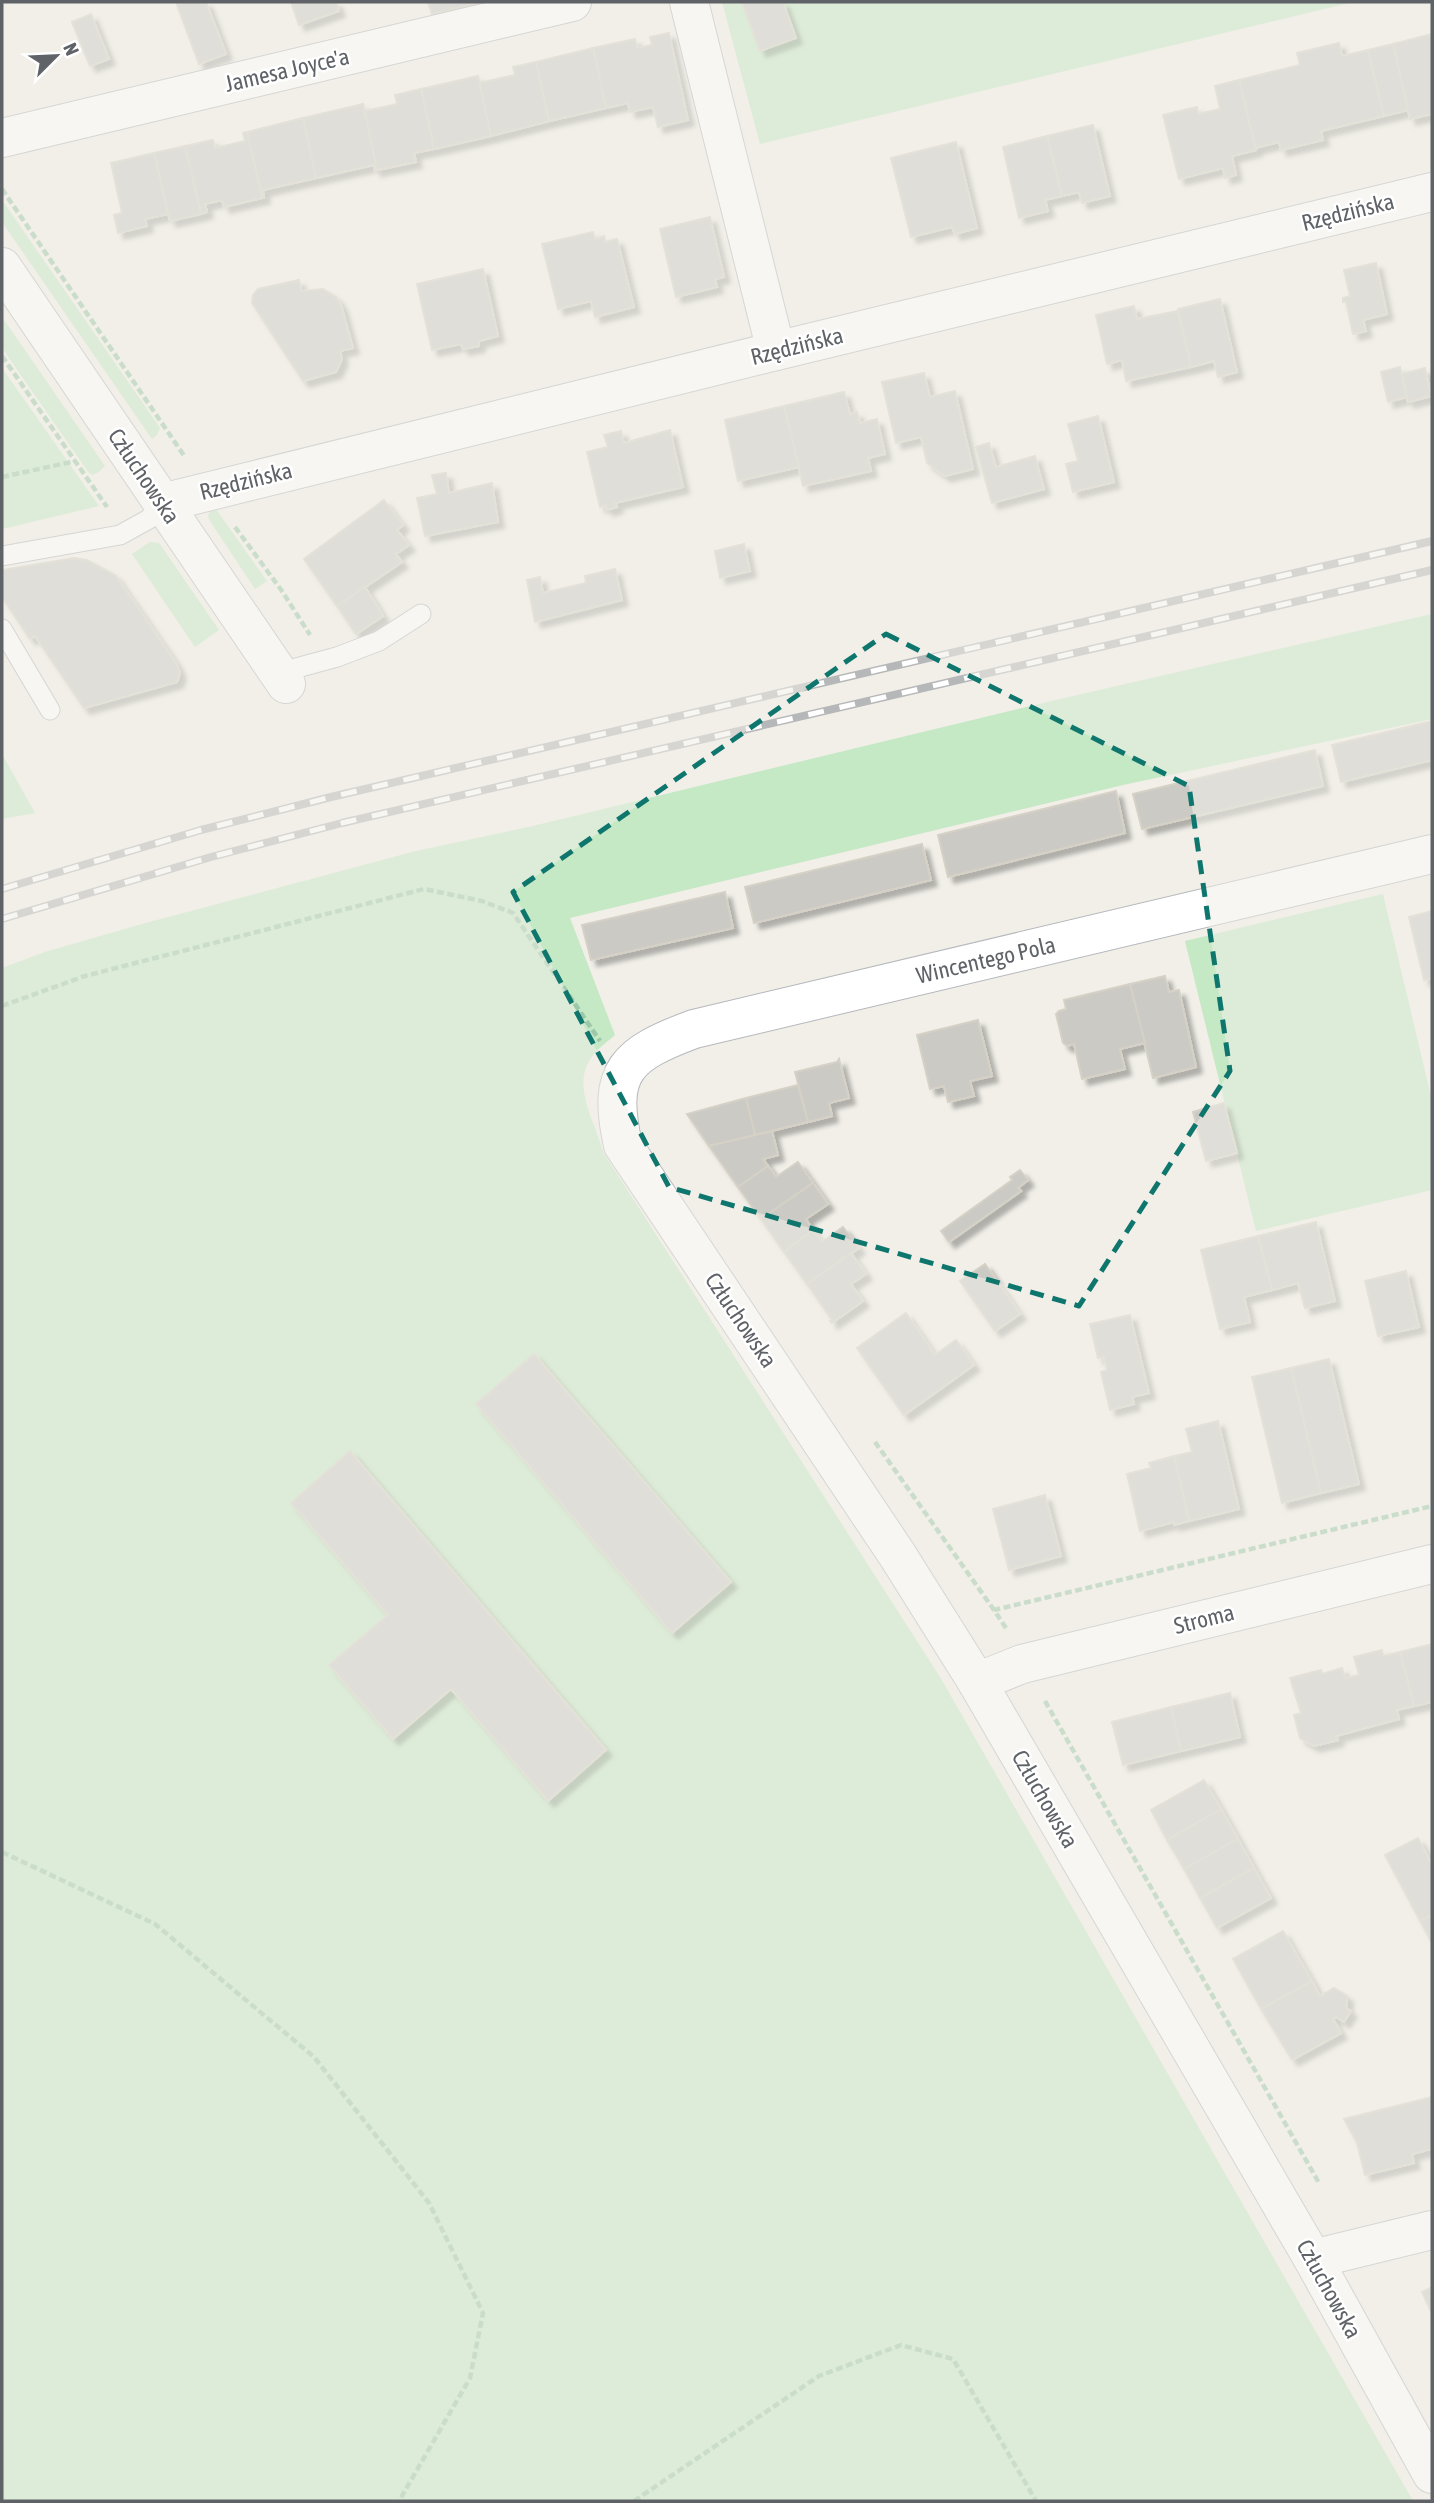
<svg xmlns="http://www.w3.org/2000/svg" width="1434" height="2503" viewBox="0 0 1434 2503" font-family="'Asap Condensed',sans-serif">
  <defs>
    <filter id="shadow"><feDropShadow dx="6" dy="6" stdDeviation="2" flood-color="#0004"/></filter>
  </defs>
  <rect width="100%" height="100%" fill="#f1efe8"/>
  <g fill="#c5e8c5">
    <path d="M722 2H1353L760 144Z"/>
    <path d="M2 200 160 428 157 435 152 439 2 222Z"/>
    <path d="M2 317 105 466 99 472 93 475 89 473 2 348Z"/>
    <path d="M2 368 99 506 2 529Z"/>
    <path d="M213 505 267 581 255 589 210 521 208 516Z"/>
    <path d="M150 542 159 543 219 630 195 647 132 554Z"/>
    <path d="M1432 614V719L1123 785 570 918 615 1035C607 1042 597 1049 591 1058 571 1087 596 1123 603 1152L940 1677 1413 2501H2V968L45 952 142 924 416 851 533 826 1047 702Z"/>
    <path d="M2 754 35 813 2 819Z"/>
    <path d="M1383 894 1432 1101V1190L1256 1231 1185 941Z"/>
  </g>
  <g fill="#cccac5" stroke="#d6d1c6" stroke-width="2" filter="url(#shadow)">
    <path d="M176 2H206L226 54 199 64Z"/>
    <path d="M291 2H336L339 11 299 25Z"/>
    <path d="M428 2H481L432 14Z"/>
    <path d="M742 2H783L796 38 760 51Z"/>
    <path d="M91 14 109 59 90 66 72 22Z"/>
    <path d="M669 33 688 120 658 127 653 107 630 112 628 103 606 108 593 48 635 39 637 48 652 45 650 37Z"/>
    <path d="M1432 34V114L1410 119 1393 44Z"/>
    <path d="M1339 43 1342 56 1368 50 1384 116 1321 131 1323 140 1281 150 1279 142 1255 148 1239 80 1300 65 1297 53Z"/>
    <path d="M1393 44 1408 110 1384 116 1368 50Z"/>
    <path d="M593 48 606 108 549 121 536 62Z"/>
    <path d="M536 62 549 121 491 136 479 83 515 75 513 67Z"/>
    <path d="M478 76 491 136 434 149 421 89Z"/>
    <path d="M1239 80 1256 150 1232 156 1236 175 1225 178 1223 168 1179 179 1163 115 1197 107 1198 114 1220 109 1215 86Z"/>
    <path d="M421 89 434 149 414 153 416 162 377 170 363 104 365 111 397 104 395 95Z"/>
    <path d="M363 104 377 170 375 171 374 165 316 178 303 118Z"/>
    <path d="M303 118 316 178 263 190 264 198H262L247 132Z"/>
    <path d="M1093 125 1110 196 1082 203 1079 192 1062 196 1047 136Z"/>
    <path d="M247 132 262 198 224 207 222 200 205 204 207 212 201 214 185 146 213 140 215 148 245 141 243 133Z"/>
    <path d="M1047 136 1062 196 1045 200 1048 211 1019 218 1003 147Z"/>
    <path d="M956 142 977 228 955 234 952 227 911 237 891 158Z"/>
    <path d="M185 146 201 214 170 221 154 153Z"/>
    <path d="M154 153 168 214 145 219 147 226 118 233 114 215 122 213 111 163Z"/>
    <path d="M710 217 724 277 715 279 717 287 676 297 660 229Z"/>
    <path d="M593 232 595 240 604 236 605 242 617 239 634 307 595 317 591 301 558 309 542 244Z"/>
    <path d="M1376 263 1387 314 1363 320 1366 331 1353 334 1346 301 1343 302V298L1350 296 1344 270Z"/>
    <path d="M483 269 498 336 479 341V346L463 349 461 344 432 350 417 284Z"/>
    <path d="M299 280 301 291 323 289 336 297 341 305 353 348 340 351 342 359 336 372 303 381 252 303 253 295 258 289Z"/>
    <path d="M1220 299 1237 372 1218 377 1214 361 1191 367 1178 309Z"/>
    <path d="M1134 306 1137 319 1178 311 1191 367 1126 381 1122 360 1107 364 1096 315Z"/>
    <path d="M1400 367 1407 397 1388 402 1381 372Z"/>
    <path d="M1425 368 1431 396 1408 402 1402 374Z"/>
    <path d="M924 373 930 397 955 391 973 469 945 476 927 463 921 437 896 443 882 382Z"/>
    <path d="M844 392 850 414 857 412 860 423 877 419 885 454 868 458 871 471 803 486 784 406Z"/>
    <path d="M784 406 799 467 738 481 725 420Z"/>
    <path d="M1098 416 1114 482 1073 492 1066 464 1078 461 1068 424Z"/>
    <path d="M670 430 683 487 615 503 617 507 607 510 606 505 600 507 587 452 608 447 604 435 621 431 624 443Z"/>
    <path d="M989 443 996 467 1035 456 1044 489 992 503 976 447Z"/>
    <path d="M446 473 449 493 492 483 498 522 425 536 417 498 437 494 432 475Z"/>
    <path d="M384 500 403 525 397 530 409 545 396 554 402 562 337 606 304 559Z"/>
    <path d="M744 544 750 571 720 578 715 551Z"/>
    <path d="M74 558 87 560 115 575 176 663 180 673 177 682 84 708 35 636 30 639 2 597V570Z"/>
    <path d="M615 569 622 600 535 622 527 580 540 577 543 593 586 583 585 576Z"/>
    <path d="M365 587 383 616 356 634 337 606Z"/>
    <path d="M1432 721V760L1341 782 1332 745Z"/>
    <path d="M1315 750 1323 786 1142 829 1133 794Z"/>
    <path d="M1116 791 1125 833 948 877 938 835Z"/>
    <path d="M922 844 931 880 754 923 745 887Z"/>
    <path d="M725 892 733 928 591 960 582 925Z"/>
    <path d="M1432 911V978L1424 980 1409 917Z"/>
    <path d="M1165 976 1169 992 1179 990 1196 1067 1153 1078 1130 984Z"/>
    <path d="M1130 984 1145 1043 1120 1049 1125 1069 1082 1079 1074 1044 1067 1046 1063 1043 1056 1014 1059 1011 1066 1009 1064 1000Z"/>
    <path d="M978 1020 992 1076 970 1081 974 1096 948 1102 944 1086 930 1089 917 1035Z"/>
    <path d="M839 1059 849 1098 829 1103 832 1116 808 1122 795 1072 837 1062Z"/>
    <path d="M798 1085 808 1122 755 1135 746 1098Z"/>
    <path d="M746 1098 755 1135 709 1146 687 1114Z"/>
    <path d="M1224 1103 1237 1153 1206 1161 1193 1112Z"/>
    <path d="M772 1131 778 1155 763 1159 768 1166 738 1187 709 1146Z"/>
    <path d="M798 1162 813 1183 761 1219 738 1187 768 1166 776 1177Z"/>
    <path d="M1020 1170 1028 1180 1018 1188 1021 1191 949 1242 941 1231 1012 1180 1010 1177Z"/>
    <path d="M813 1183 828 1204 806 1219 813 1230 784 1252 761 1219Z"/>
    <path d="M1316 1222 1335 1301 1305 1308 1298 1283 1272 1290 1258 1236Z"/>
    <path d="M843 1227 859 1248 807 1284 784 1252 813 1230 822 1242Z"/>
    <path d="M1258 1236 1272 1290 1244 1297 1250 1322 1220 1329 1201 1250Z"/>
    <path d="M851 1253 866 1274 851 1284 863 1301 832 1323 830 1321 832 1320 807 1284Z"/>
    <path d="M985 1264 1020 1314 995 1331 960 1281Z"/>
    <path d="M1406 1271 1419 1327 1378 1336 1365 1281Z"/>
    <path d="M906 1313 935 1355 956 1340 974 1365 904 1415 857 1348Z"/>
    <path d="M1130 1315 1149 1393 1132 1397 1134 1404 1110 1410 1101 1372 1107 1370 1104 1357 1098 1358 1090 1324Z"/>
    <path d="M534 1354 731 1582 672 1633 476 1404Z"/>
    <path d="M1329 1359 1359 1484 1321 1493 1291 1368Z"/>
    <path d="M1291 1368 1321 1493 1282 1503 1252 1377Z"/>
    <path d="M1218 1421 1239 1509 1189 1521 1174 1456 1192 1452 1186 1429Z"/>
    <path d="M350 1451 606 1750 548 1801 451 1689 393 1739 329 1665 388 1615 291 1503Z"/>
    <path d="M1174 1456 1189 1521 1174 1525V1522L1140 1531 1127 1474 1151 1468 1149 1463Z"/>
    <path d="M1045 1495 1061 1556 1009 1570 993 1509Z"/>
    <path d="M1432 1644V1702L1414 1706 1400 1652Z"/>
    <path d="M1382 1650 1383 1656 1400 1652 1414 1706 1397 1710 1399 1719 1336 1736 1338 1740 1314 1746 1300 1738 1294 1715 1301 1713 1290 1678 1321 1670 1322 1674 1342 1668 1345 1678 1359 1675 1354 1657Z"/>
    <path d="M1230 1693 1240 1737 1181 1751 1171 1707Z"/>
    <path d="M1171 1707 1181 1751 1123 1765 1112 1722Z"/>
    <path d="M1204 1780 1221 1809 1167 1840 1151 1810Z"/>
    <path d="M1221 1809 1238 1839 1184 1869 1167 1840Z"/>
    <path d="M1418 1838 1432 1865V1915L1420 1921 1385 1855Z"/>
    <path d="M1238 1839 1254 1868 1200 1898 1184 1869Z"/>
    <path d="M1254 1868 1271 1898 1217 1928 1200 1898Z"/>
    <path d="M1432 1915V1943L1420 1921Z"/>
    <path d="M1283 1931 1312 1981 1261 2009 1233 1959Z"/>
    <path d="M1312 1981 1320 1996 1334 1988 1347 1996V2009L1351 2011 1344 2022 1336 2017 1333 2019 1341 2033 1292 2060 1261 2009Z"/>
    <path d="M1432 2097V2151L1431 2149 1412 2154 1414 2163 1365 2175 1357 2143 1344 2119Z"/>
    <path d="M1432 2287V2313L1422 2292Z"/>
  </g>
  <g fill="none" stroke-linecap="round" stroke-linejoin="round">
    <g stroke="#b5b8bc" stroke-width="21">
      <g id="lane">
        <path d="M2 556 120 535 149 519 162 503"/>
        <path d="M2 629 50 710"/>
        <path d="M278 673 337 657 379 641 421 614"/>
      </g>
    </g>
    <g stroke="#b5b8bc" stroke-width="40">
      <g id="street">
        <path d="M689 2 776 351"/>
        <path d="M2 138 572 2"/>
        <path d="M2 267 286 684"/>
        <path d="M162 503 776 351 1432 192"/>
        <path d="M1432 854 694 1029C627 1054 606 1070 623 1145L898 1556 977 1682 1313 2259 1432 2474"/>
        <path d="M977 1682 1022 1664 1432 1564"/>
        <path d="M1313 2259 1432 2230"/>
      </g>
    </g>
    <g stroke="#9cc7a9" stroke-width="4.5" stroke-dasharray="7 3.5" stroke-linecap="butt">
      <path d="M2 189 185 457"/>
      <path d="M2 356 107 507"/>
      <path d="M2 477 76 461"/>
      <path d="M235 527 282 591 310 635"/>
      <path d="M2 1006 85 976 424 889 482 901 513 913 600 1041"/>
      <path d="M875 1442 994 1610"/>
      <path d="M1006 1628 994 1610 1432 1506"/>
      <path d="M1045 1701 1319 2183"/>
      <path d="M2 1852 155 1924 314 2057 429 2203 483 2313 470 2378 399 2501"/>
      <path d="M634 2501 819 2376 901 2345 953 2359 1036 2501"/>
    </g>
    <use href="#lane" stroke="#fff" stroke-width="19"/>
    <use href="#street" stroke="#fff" stroke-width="38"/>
    <g stroke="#b6b7b8" stroke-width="8">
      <g id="rail">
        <path d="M2 889 201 830 331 797 1432 541"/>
        <path d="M2 919 211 857 342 823 1432 570"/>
      </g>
    </g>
    <use href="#rail" stroke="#fff" stroke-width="5" stroke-dasharray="16" stroke-linecap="butt"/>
  </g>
  <path d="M0 0H1434V2503H0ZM886 634 1189 786 1230 1071 1079 1306 669 1187 513 892Z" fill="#f1efe8" fill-opacity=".55" fill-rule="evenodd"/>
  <path fill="none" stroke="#0f766e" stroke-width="5" stroke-dasharray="14 9" stroke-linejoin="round" d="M886 634 1189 786 1230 1071 1079 1306 669 1187 513 892Z"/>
  <g text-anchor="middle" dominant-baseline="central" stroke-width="5" stroke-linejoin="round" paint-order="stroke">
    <g font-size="23" fill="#5f6368" stroke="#fff">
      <text transform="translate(287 70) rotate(-13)">Jamesa Joyce'a</text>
      <text transform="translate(1348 212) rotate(-14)">Rzędzińska</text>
      <text transform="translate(797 346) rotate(-14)">Rzędzińska</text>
      <text transform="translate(144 476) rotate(56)">Człuchowska</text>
      <text transform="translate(246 481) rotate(-14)">Rzędzińska</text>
      <text transform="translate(986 960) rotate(-13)">Wincentego Pola</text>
      <text transform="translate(741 1320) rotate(56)">Człuchowska</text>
      <text transform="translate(1204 1619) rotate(-14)">Stroma</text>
      <text transform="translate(1045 1799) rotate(60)">Człuchowska</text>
      <text transform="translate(1329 2289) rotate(61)">Człuchowska</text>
    </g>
  </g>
  <rect width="1434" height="2503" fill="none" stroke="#5f6368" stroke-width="7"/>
  <g transform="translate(56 56) rotate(66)" stroke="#ffffff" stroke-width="5" paint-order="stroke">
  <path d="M0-5L12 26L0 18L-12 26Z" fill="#5f6368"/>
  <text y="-10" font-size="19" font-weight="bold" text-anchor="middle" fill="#5f6368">N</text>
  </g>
</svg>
